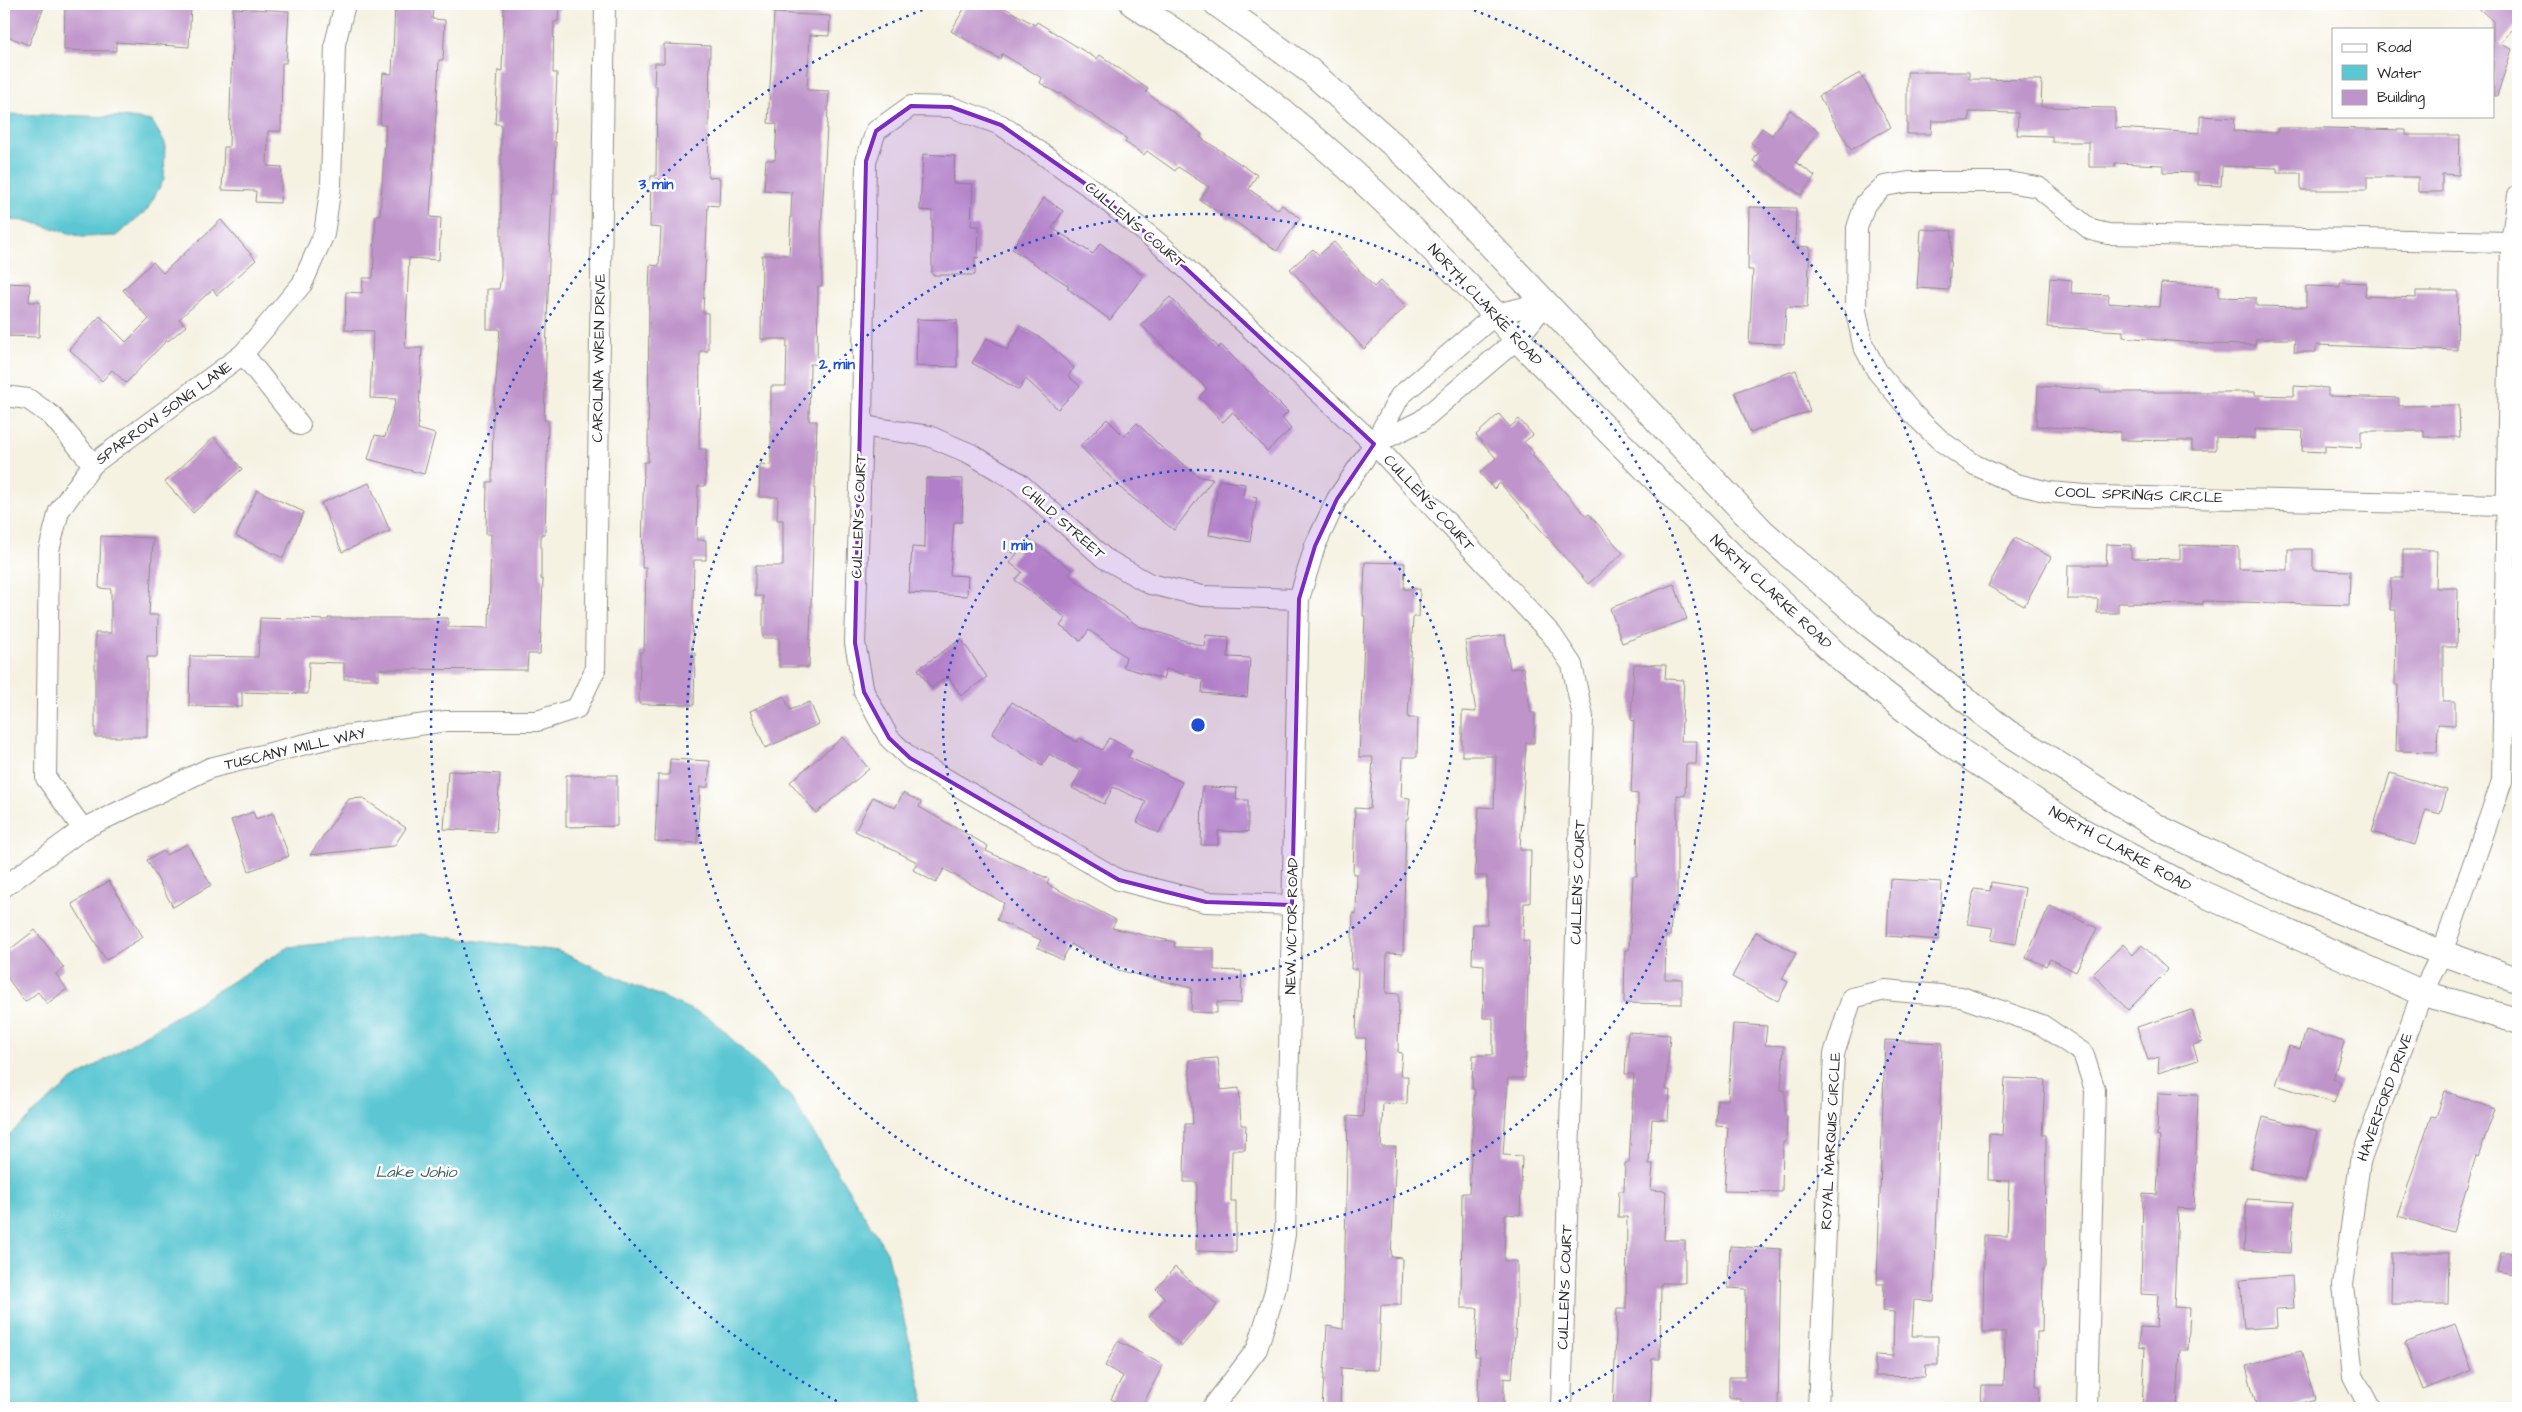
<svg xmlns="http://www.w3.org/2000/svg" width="2522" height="1412" viewBox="0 0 2522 1412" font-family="'Architects Daughter',sans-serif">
  <rect width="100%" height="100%" fill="#fff"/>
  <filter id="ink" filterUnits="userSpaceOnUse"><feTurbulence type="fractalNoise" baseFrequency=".02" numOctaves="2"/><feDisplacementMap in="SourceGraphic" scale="10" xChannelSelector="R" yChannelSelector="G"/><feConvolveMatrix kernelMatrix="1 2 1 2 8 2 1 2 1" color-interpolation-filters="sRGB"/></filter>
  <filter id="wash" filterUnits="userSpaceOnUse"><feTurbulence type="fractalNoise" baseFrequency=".0096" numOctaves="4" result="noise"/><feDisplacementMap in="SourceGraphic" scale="20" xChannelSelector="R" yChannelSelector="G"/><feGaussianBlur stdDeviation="1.12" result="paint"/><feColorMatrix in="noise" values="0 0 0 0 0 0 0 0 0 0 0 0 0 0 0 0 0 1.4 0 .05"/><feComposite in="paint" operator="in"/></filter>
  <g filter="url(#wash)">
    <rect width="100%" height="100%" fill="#f5f2e2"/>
    <g fill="#5bc7d3" stroke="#43797f">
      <path d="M4 114 123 117 152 121 165 143 164 179 147 210 116 236 82 237 28 221 4 220Z"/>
      <path d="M421 934 558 951 710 1018 791 1097 887 1252 926 1408H4V1139L71 1081 288 947Z"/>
    </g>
    <g id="blocks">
      <g fill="#bf94cb">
        <path d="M4 4H45L29 45 4 35Z"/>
        <path d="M65 4H191L189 47 116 42V51L64 50Z"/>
        <path d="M504 4H559L558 21 554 22 553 73H557L554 142H556L554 194H552L549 262 544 420H548L547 461 545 534H541V579L543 580 540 654H528L527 670 379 669V679H344V663L309 662 308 694 242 692V707L189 706 190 656 258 657 260 618 328 620V618H448V627L489 628 491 534H486L487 482H492L493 419 500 329H487V289H499L501 276V124H495L498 70 502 71Z"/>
        <path d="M967 4H998L1035 25 1037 22 1097 59 1100 55 1148 89 1146 92 1202 134 1200 137 1257 175 1249 189 1278 210 1282 205 1300 218 1277 251 1230 218 1229 219 1200 200 1209 187 1178 167 1175 171 1147 151 1144 155 1125 142 1127 139 1060 93 1059 94 1040 83 1042 78 1002 54 1000 59 951 31Z"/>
        <path d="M2474 4H2518V23L2500 44 2512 49 2497 96H2493V21Z"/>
        <path d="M395 6 433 8 432 19 445 20 443 60H439L430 217 441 218 439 260 409 258 405 348H422L418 429 435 434 424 474 368 459 375 435 385 437 396 399 370 398 373 331 345 330 346 292 362 293 363 278H373L376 215H380L386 125H380L383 73 392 74Z"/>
        <path d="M233 8 289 11 286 63H282L281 131H268L267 166 282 167 280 203 255 202 256 191 222 190 224 147H229Z"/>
        <path d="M774 13 830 16 829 36 810 35 807 90 829 91 821 232 822 286H818L817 364H810L809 421H817L809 667H779V638H763V596H755V566H783V520H777L778 497H759L760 464 771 465V386H786L787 339H761L762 255H789L792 192 764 190 766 160H775L777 124 768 123Z"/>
        <path d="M664 44 710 46 708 177 720 178 719 206 708 205 703 313H708V351H700L699 449H706L705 486H698L697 540H706V560H694L692 653H695L694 705 639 704 640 652H644L646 568H642L643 501 644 462H648L649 290 650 265 659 266 661 228 650 227 651 176H656L657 86H654L655 63H664Z"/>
        <path d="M1907 72H1969V79L2042 80 2041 107 2115 108V128L2200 133V116L2235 118 2234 131 2277 133 2278 128H2327L2406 130V135H2460L2459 175 2442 174V192H2418V177H2367V190H2301V173H2277V168L2222 166 2221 186 2198 185V173L2163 172V165L2115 163V167H2089V142H2052V136L2017 135 2018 113 1969 112V121H1932L1931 134H1907Z"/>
        <path d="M1860 73 1891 127 1851 150 1819 96Z"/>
        <path d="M1790 110 1818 131 1796 162 1815 176 1801 195 1753 161 1760 150 1751 143 1762 128 1772 135Z"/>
        <path d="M923 154 955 156 953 183 973 184 971 226H979L978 258 975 257V275H932V211L920 210Z"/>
        <path d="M1044 198 1063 211 1052 228 1093 254 1100 243 1143 276 1110 320 1067 288 1069 286 1012 249Z"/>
        <path d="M1749 207 1796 208 1795 246 1810 247 1807 308 1786 307 1784 344 1749 343 1753 270H1748Z"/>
        <path d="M221 220 256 260 217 295 213 289 179 319 186 326 168 341 167 340 126 383 112 370 102 381 69 349 100 316 126 342 149 319 123 290 153 262 163 273Z"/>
        <path d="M1921 229 1952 231 1949 290 1917 288Z"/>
        <path d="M1334 242 1374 287 1380 281 1406 306 1364 349 1290 269 1313 249 1319 255Z"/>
        <path d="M2050 278 2072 280 2071 293 2109 295 2108 303 2159 307 2161 283 2219 286V297L2256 298V306L2306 307V286L2340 287V282L2366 283 2365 296 2416 298V291H2458L2457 350 2316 345V352H2294L2295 339H2256L2255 345 2206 344 2123 337V331L2047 327Z"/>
        <path d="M4 283 30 284 29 302H40L39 337 4 336Z"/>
        <path d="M1170 297 1219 348 1221 345 1288 412 1282 418 1291 429 1267 451 1233 412 1223 422 1199 397 1207 389 1141 325Z"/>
        <path d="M917 319 957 320V367L916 366Z"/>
        <path d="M1020 326 1044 340 1074 368 1068 376 1080 386 1058 409 1026 379 1019 390 972 363 987 338 1007 350Z"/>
        <path d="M1796 370 1810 411 1750 433 1735 392Z"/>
        <path d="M2038 386 2101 390 2100 392H2255V395L2294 396V386L2328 388V396L2399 398V406L2459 405 2460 437H2424V431H2361V448L2325 446V452L2302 451 2303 431 2255 429V438L2216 437V450H2192V441L2120 440V432L2036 426Z"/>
        <path d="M1499 414 1510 427 1519 419 1533 435 1524 442 1534 453 1532 455 1586 516 1589 514 1623 553 1588 584 1500 483 1494 489 1480 473 1496 458 1476 435Z"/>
        <path d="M1107 419 1124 436 1137 423 1162 448 1200 477 1213 479 1174 530 1125 492 1080 446Z"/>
        <path d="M214 437 242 469 193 513 165 482Z"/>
        <path d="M926 478 963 479 962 522H954L950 575 968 576 967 596 909 593 912 547 925 548Z"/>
        <path d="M1219 480 1245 484 1243 495 1257 497 1250 542 1209 535Z"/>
        <path d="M369 483 390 531 342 552 321 503Z"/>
        <path d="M257 490 304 512 283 558 236 536Z"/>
        <path d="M101 536 153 538 149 615H158L157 657H147V737H95V633H111V589L99 588Z"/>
        <path d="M1028 538 1072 570 1069 575 1138 626 1205 647 1206 635 1229 637 1228 657 1250 658 1247 697 1202 693 1203 680 1166 669 1163 679 1123 667 1126 657 1089 630 1081 641 1060 626 1066 618 1015 580 1022 572 1010 563Z"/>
        <path d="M2015 538 2051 557 2024 606 1988 586Z"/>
        <path d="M2107 544 2131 545V558L2180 559V545L2239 547V569L2288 570V549H2313V570L2350 571 2349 605 2203 601V604L2118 603V613H2097L2098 599H2067L2068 565H2106Z"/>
        <path d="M2403 550H2437L2436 588H2458L2457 647H2443V701H2455V725L2438 724 2437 752 2396 751 2398 685H2395L2396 610H2390L2391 578H2403Z"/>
        <path d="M1365 562 1405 563 1404 589H1420L1419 617H1413L1408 718H1418L1417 757H1403L1401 797 1410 798 1408 819H1406L1403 954 1387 953 1386 993 1399 994 1398 1052 1402 1053 1400 1076H1408L1407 1104 1383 1103 1381 1147H1396L1391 1257 1402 1258 1401 1305H1381L1378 1370 1341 1368 1340 1408H1322L1327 1326 1343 1329 1348 1116 1363 1117 1366 1038H1356L1358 969H1351L1353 913 1356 914 1357 874H1353L1355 808 1370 809 1373 757H1359L1365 616H1363Z"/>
        <path d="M1674 584 1687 619 1622 643 1610 608Z"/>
        <path d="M1505 635 1510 669 1523 667 1531 713H1535L1534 743H1526L1520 850H1531L1530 903H1524L1523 941H1529L1525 1078H1508L1503 1155 1522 1156 1520 1215 1505 1214 1504 1261H1517V1308L1512 1379 1504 1378V1408H1477L1480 1356H1475L1478 1308H1461L1462 1193H1469L1475 1089H1472L1473 1055H1493V1018H1483L1484 965 1472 964 1473 924H1487V876H1475L1476 849 1479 807 1494 808 1496 756H1462V711L1476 712 1465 641Z"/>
        <path d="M961 639 987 677 961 696 948 676 931 688 918 669Z"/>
        <path d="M1634 664 1666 665 1665 679 1684 680 1681 741H1697L1696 764H1686L1685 796 1677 795V907L1672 906 1670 936H1666L1665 979H1682V1004L1624 1003 1625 950H1629L1633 876H1637L1638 794 1631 793 1634 721 1631 720Z"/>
        <path d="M784 696 790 710 810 702 819 724 765 748 750 711Z"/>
        <path d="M1012 702 1077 742 1079 738 1102 750 1109 738 1132 750 1128 757 1182 782 1159 833 1137 822 1146 802 1113 787 1104 804 1072 788 1081 771 1049 754 1042 766 992 734Z"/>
        <path d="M843 737 869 769 816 813 790 782Z"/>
        <path d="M670 759 710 761 708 787H700L697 843 655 841 658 775H669Z"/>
        <path d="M448 771 500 774 496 832 444 829Z"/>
        <path d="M2390 773 2447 790 2440 814 2426 810 2415 845 2372 832Z"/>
        <path d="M566 775H617V826L566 827Z"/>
        <path d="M1202 787 1237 788 1236 800H1248V832L1218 831V845H1201Z"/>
        <path d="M903 793 921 802 919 807 988 846 986 851 1049 879 1047 884 1116 920 1112 928 1175 942 1174 947 1214 948V970L1242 971 1241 1003 1217 1002V1013L1191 1012 1192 988 1118 970 1071 944 1062 960 1037 947 1041 940 997 920 1004 903 944 869 936 883 913 870 917 862 855 831 873 797 895 808Z"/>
        <path d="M363 798 406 828 394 846 310 855 349 799Z"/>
        <path d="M253 812 256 819 273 813 289 856 249 871 231 820Z"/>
        <path d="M187 844 211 885 173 907 147 860 163 851 166 855Z"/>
        <path d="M1890 879 1942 882 1939 940 1887 936Z"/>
        <path d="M109 881 143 937 106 960 72 904Z"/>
        <path d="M1991 882 2025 888 2016 944 1991 940 1994 928 1968 924 1974 889 1990 891Z"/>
        <path d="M2050 906 2097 928 2076 972 2050 959 2046 966 2026 957Z"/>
        <path d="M35 930 64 968 56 974 67 989 47 1004 38 992 25 1002 4 973V954Z"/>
        <path d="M1756 932 1796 953 1782 979 1788 982 1778 1001 1732 977Z"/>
        <path d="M2123 944 2133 955 2142 945 2168 970 2128 1010 2093 974Z"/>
        <path d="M2192 1010 2202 1042 2193 1045 2198 1060 2158 1073 2159 1057 2148 1060 2137 1027Z"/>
        <path d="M1733 1024 1767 1026 1765 1045 1784 1046 1781 1090H1785V1116H1787L1786 1142H1783L1782 1192 1724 1191 1728 1127 1716 1126 1717 1100H1728Z"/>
        <path d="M2306 1030 2344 1042 2333 1079 2341 1082 2334 1103 2276 1085 2289 1046 2300 1049Z"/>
        <path d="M1628 1032 1670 1035 1666 1090H1670L1668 1120 1652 1119 1649 1164H1653L1651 1190 1666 1191 1664 1240H1685V1283H1661L1660 1359H1652L1650 1408H1613L1617 1309H1626L1627 1217H1618L1619 1191H1624L1625 1163H1629L1634 1074H1625Z"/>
        <path d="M1885 1040 1942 1043 1934 1301 1914 1300 1912 1336H1938V1365H1926L1925 1377 1875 1376V1355L1893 1356 1894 1312 1883 1311 1884 1284H1877Z"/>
        <path d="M1218 1058 1221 1090 1239 1088 1241 1125H1246L1245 1150H1232L1231 1201H1236V1252L1196 1251 1197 1182H1184L1185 1124H1193L1189 1060Z"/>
        <path d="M2005 1078 2045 1080 2042 1135H2046L2045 1269H2043L2042 1332H2037L2036 1386H2040L2039 1408H1981L1982 1385H2004L2005 1332H1983L1984 1235 2007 1236 2009 1181 1988 1180 1989 1134 2002 1135Z"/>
        <path d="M2445 1091 2495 1109 2478 1157 2476 1156 2453 1232 2398 1216 2431 1116 2436 1117Z"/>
        <path d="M2158 1093 2198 1094 2194 1209 2178 1208 2174 1307 2190 1308 2188 1350H2180L2177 1408H2142L2145 1348 2139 1347 2140 1327 2156 1328 2158 1295 2141 1294 2143 1194 2157 1195 2160 1137 2157 1136Z"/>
        <path d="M2263 1117 2318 1131 2305 1182 2250 1168Z"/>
        <path d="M2247 1199 2294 1202 2291 1253 2244 1250Z"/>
        <path d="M1730 1246 1781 1249 1778 1408H1740V1398H1729V1377H1745L1746 1289 1728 1288Z"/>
        <path d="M2392 1253H2449L2448 1304H2391Z"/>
        <path d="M2501 1253H2518V1275L2497 1271Z"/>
        <path d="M1175 1267 1217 1305 1182 1346 1149 1317 1165 1298 1156 1289Z"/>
        <path d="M2292 1276 2294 1308 2276 1309 2277 1327 2244 1329 2240 1280Z"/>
        <path d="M2455 1324 2472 1370 2423 1390 2405 1343Z"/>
        <path d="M1118 1341 1163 1365 1141 1408H1128L1111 1399 1123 1376 1105 1366Z"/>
        <path d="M2301 1351 2315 1399 2283 1408H2257L2246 1366Z"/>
      </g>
    </g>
  </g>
  <g filter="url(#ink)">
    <use href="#blocks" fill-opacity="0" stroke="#908e86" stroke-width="1"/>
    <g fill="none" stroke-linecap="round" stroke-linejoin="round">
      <g stroke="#908e86" stroke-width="22">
        <g id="minor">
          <path d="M243 354 300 425"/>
          <path d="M4 396 28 399 52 416 93 464"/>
          <path d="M862 426 929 436 971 454 1018 482 1104 558 1150 584 1203 596 1299 599"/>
          <path d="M1374 444 1421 421 1517 339 1547 302"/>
          <path d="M2507 505 2097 496 2049 492 2016 484 1975 465 1941 441 1913 414 1877 371 1863 345 1856 311 1857 228 1865 204 1884 186 1909 182H2008L2038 187 2091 230 2108 234 2511 242"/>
          <path d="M83 829 46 778 49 550 59 511 93 464 243 354 302 284 324 234 331 185 335 44 345 4"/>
          <path d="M4 887 83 829 210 768 330 738 446 721H537L577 708 595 670 605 4"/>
          <path d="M1292 905 1206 902 1119 880 910 758 889 738 864 692 855 643 862 426 866 161 876 131 911 106 951 107 1001 125 1087 185 1162 246 1374 444 1552 635 1572 665 1583 717 1561 1408"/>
          <path d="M1212 1408 1257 1349 1275 1291 1285 1234 1299 599 1315 546 1337 499 1374 444 1400 396 1496 314 1547 302"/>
          <path d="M1818 1408 1834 1054 1852 998 1885 990 1961 997 2042 1025 2083 1053 2095 1090 2087 1408"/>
          <path d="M2370 1408 2353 1376 2343 1285 2360 1162 2422 993 2442 953 2502 781 2511 242 2518 195"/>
        </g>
      </g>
      <g stroke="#908e86" stroke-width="27">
        <g id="tertiary">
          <path d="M1133 4C1245 75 1347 160 1439 256 1466 283 1492 310 1517 339L1731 555 1844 662 1948 743 2071 825 2188 887 2422 993 2518 1021"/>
          <path d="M1217 4 1310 71 1408 158 1763 532 1870 625 2007 732 2159 828 2290 891 2442 953 2518 980"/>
        </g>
      </g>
      <use href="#minor" stroke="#fff" stroke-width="20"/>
      <use href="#tertiary" stroke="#fff" stroke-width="25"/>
    </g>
  </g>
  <path fill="#7b2cbf" fill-opacity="0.2" stroke="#7b2cbf" stroke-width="4" stroke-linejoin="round" d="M911 106 951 107 1001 125 1087 185 1162 246 1374 444 1337 499 1315 546 1299 599 1292 905 1206 902 1119 880 910 758 889 738 864 692 855 643 866 161 876 131Z"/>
  <g fill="none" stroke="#1d4ed8" stroke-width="2.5" stroke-dasharray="2.5 5">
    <circle cx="1198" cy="725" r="255"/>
    <circle cx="1198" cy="725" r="511"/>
    <path d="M850 1408A766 766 0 0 1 936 5M1460 5A766 766 0 0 1 1546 1408"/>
  </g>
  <g text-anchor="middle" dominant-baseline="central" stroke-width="5" stroke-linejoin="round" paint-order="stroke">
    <g font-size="15" fill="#2b2b2b" stroke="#fff">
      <text transform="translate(1135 225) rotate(40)">CULLEN'S COURT</text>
      <text transform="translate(1485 305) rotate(47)">NORTH CLARKE ROAD</text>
      <text transform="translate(599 358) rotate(-89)">CAROLINA WREN DRIVE</text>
      <text transform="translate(164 413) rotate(-36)">SPARROW SONG LANE</text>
      <text transform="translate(2139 495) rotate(2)">COOL SPRINGS CIRCLE</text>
      <text transform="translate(1429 503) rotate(47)">CULLEN'S COURT</text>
      <text transform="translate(859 516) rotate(-88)">CULLEN'S COURT</text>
      <text transform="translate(1063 522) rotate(41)">CHILD STREET</text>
      <text transform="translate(1771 592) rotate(43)">NORTH CLARKE ROAD</text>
      <text transform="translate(295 749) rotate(-13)">TUSCANY MILL WAY</text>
      <text transform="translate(2120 849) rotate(29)">NORTH CLARKE ROAD</text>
      <text transform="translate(1578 882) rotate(-88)">CULLEN'S COURT</text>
      <text transform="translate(1292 926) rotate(-89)">NEW VICTOR ROAD</text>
      <text transform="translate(2385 1097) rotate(-70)">HAVERFORD DRIVE</text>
      <text transform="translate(1831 1141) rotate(-87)">ROYAL MARQUIS CIRCLE</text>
      <text transform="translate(1565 1287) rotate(-88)">CULLEN'S COURT</text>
    </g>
    <g font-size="16" font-style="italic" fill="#3c6266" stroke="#fff">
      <text x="416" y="1172">Lake Johio</text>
    </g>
  </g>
  <circle cx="1198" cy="725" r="8" fill="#1d4ed8" stroke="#fff" stroke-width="2.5"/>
  <g font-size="15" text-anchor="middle" font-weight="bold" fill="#1d4ed8" stroke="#fff" stroke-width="5" stroke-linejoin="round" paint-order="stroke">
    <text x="656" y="189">3 min</text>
    <text x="837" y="369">2 min</text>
    <text x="1018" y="550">1 min</text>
  </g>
  <rect width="2522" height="1412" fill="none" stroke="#fff" stroke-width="20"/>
  <rect x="2332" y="28" width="162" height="90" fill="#ffffff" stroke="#aaaaaa"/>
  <rect x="2342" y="44" width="25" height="8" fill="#ffffff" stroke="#aaaaaa"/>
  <text x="2377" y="52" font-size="15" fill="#2b2b2b">Road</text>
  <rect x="2342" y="65" width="25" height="15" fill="#5bc7d3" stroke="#aaaaaa"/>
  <text x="2377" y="78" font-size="15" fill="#2b2b2b">Water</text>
  <rect x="2342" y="90" width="25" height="15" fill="#bf94cb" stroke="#aaaaaa"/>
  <text x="2377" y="102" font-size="15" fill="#2b2b2b">Building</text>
</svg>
